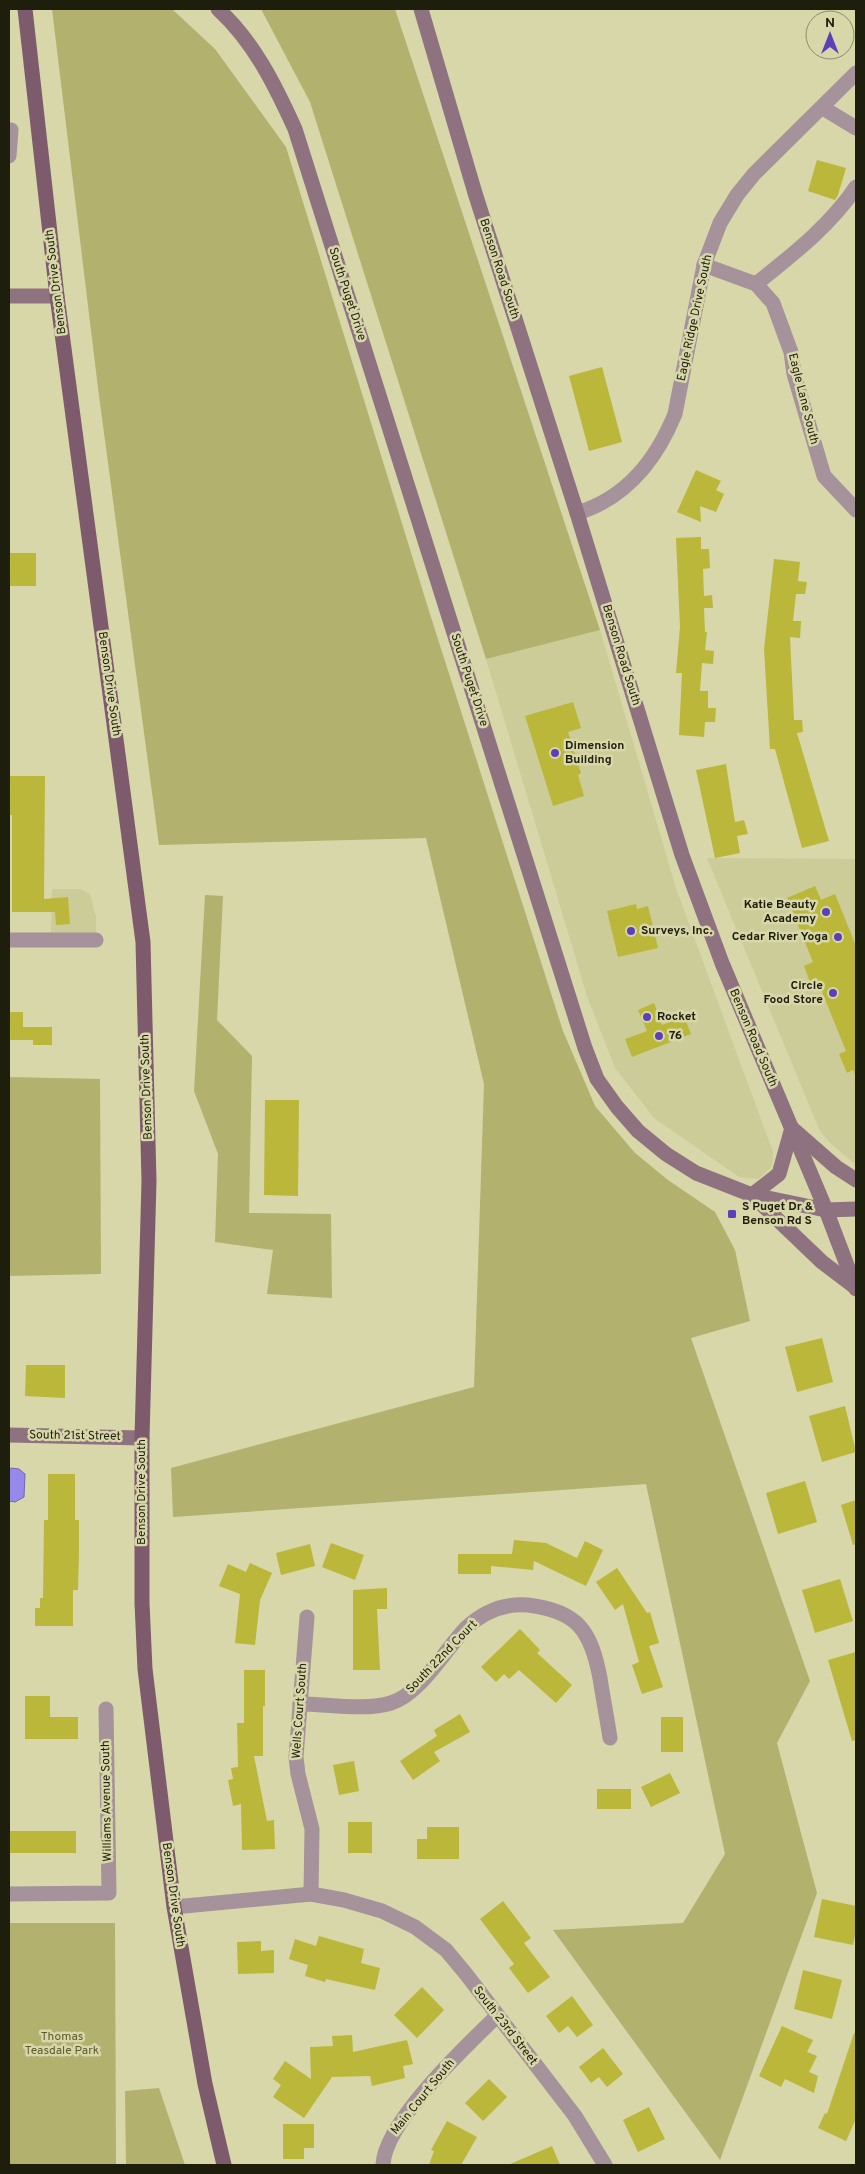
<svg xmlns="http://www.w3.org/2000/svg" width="865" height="2174" viewBox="0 0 865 2174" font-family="Overpass,sans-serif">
  <rect width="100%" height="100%" fill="#d7d7a9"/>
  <g fill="#cccc98">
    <path d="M600 630 676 888 773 1152 772 1166 759 1179 739 1177 654 1118 615 1068 587 996 486 659Z"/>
    <path d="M707 858 856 859V1165L829 1142 819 1129Z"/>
    <path d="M52 889H80L90 894 96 917V934L51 933Z"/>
  </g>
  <g fill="#b2b16d">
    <path d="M52 9H172L215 49 286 147 429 611 563 1031 595 1106 635 1153 668 1180 715 1212 735 1250 750 1321 691 1338 810 1681 777 1743 817 1893 720 2160 553 1930 683 1923 725 1854 646 1484 173 1517 171 1468 474 1387 484 1084 426 838 159 845 98 388Z"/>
    <path d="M261 9H395L600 630 486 659 310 102Z"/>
    <path d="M205 895 223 896 217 1020 252 1056 249 1213 331 1214 332 1298 267 1294 273 1250 215 1242 218 1154 194 1091Z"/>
    <path d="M9 1077 100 1079 101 1274 9 1276Z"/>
    <path d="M9 1923H115L116 2165H9Z"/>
    <path d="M159 2088 185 2165H126L125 2091Z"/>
  </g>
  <path fill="#9689ec" stroke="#7269a9" d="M11 1468 19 1469 25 1474 24 1497 15 1502 9 1501V1471Z"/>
  <g fill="#bab73a">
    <path d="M817 160 846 168 838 195 835 200 808 191Z"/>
    <path d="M602 367 622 442 589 451 569 376Z"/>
    <path d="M696 470 721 481 716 490 724 494 716 512 700 506 701 522 677 512Z"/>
    <path d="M701 537V549H709L710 568 703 569 704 596 712 595 713 608H704L705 632H707L705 650 714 651 713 664 702 663 700 691H708V708H716L715 722H705L704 737 679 735 682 673H676L680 627 676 538Z"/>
    <rect x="9" y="553" width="27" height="33"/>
    <path d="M774 559 800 562 798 581 807 582 805 594H796L793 621H801L800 638 790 637 794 720H802L803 732 797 733 829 841 802 848 775 749H770L764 649Z"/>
    <path d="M573 702 581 728 568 732 581 773 578 775 584 796 553 806 525 716Z"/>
    <path d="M726 764 735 822 744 820 748 834 737 836 740 853 715 858 696 770Z"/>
    <path d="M9 776H45L44 899 68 897 70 924 56 925 55 912H12V815H9Z"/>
    <path d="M815 886 821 900 835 894 856 946V1076L853 1070 847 1073 839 1054 846 1051 818 982 811 985 804 966 813 962 787 898Z"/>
    <path d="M636 904 637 909 648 906 658 948 618 957 607 911Z"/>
    <path d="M654 1003 662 1025 684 1016 691 1034 632 1057 625 1039 647 1031 638 1010Z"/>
    <path d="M9 1012H23V1027H52V1045H33V1040H9Z"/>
    <path d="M265 1100H299L298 1196 264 1195Z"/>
    <path d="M822 1338 833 1382 797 1392 785 1347Z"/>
    <path d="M26 1365H65V1398L25 1396Z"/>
    <path d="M845 1406 856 1452 822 1462 809 1416Z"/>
    <path d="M48 1474H75V1520H79V1552L78 1590H73V1626H35V1608H40V1598H43L44 1520H48Z"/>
    <path d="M805 1481 817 1522 778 1534 766 1493Z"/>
    <path d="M856 1500V1544L853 1545 841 1505Z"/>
    <path d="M514 1540 546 1543 577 1558 585 1541 603 1550 586 1586 534 1561 533 1570 491 1566V1574H458V1554H512Z"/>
    <path d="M331 1543 364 1555 355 1580 322 1567Z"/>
    <path d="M310 1544 315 1566 281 1575 276 1553Z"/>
    <path d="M250 1563 272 1573 260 1600 255 1645 235 1643 240 1594 219 1586 228 1564 246 1572Z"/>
    <path d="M617 1568 647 1613 650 1612 659 1643 649 1646 663 1687 642 1694 632 1665 639 1662 623 1604 615 1610 596 1582Z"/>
    <path d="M840 1579 853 1621 815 1633 802 1590Z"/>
    <path d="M387 1588V1609H377L380 1670H353V1590Z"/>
    <path d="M520 1629 540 1650 537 1653 572 1685 556 1703 519 1670 509 1679 504 1674 496 1682 481 1667Z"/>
    <path d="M856 1652V1740L852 1741 828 1660Z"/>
    <path d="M244 1670H265V1706H263V1756H254L267 1821 274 1820 275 1849 242 1850 241 1804 233 1806 228 1780 233 1779 231 1768 238 1767 237 1723H244Z"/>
    <path d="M25 1696H50V1717H78V1739H25Z"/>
    <path d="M460 1714 470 1732 434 1752 440 1761 413 1780 400 1761 437 1736 434 1730Z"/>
    <rect x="661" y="1717" width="22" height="35"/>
    <path d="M354 1761 359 1791 339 1795 333 1765Z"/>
    <path d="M670 1773 680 1793 651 1807 641 1787Z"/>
    <rect x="597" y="1789" width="34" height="20"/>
    <rect x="348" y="1822" width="24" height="31"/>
    <path d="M427 1827H459V1859H417V1839H427Z"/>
    <rect x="9" y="1831" width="67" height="22"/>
    <path d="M822 1899 856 1906V1931L853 1945 814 1937Z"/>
    <path d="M503 1901 531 1938 524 1943 550 1977 528 1993 509 1968 514 1964 480 1919Z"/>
    <path d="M319 1936 364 1949 361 1963 380 1968 375 1990 326 1979 325 1982 305 1976 308 1965 289 1959 295 1939 316 1946Z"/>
    <path d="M261 1941V1951L274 1950V1973L238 1974 237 1942Z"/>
    <path d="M803 1970 842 1980 832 2019 794 2009Z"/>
    <path d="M422 1987 444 2010 417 2038 394 2015Z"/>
    <path d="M572 1996 593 2025 577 2037 568 2026 559 2033 546 2016Z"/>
    <path d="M782 2026 813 2040 807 2052 817 2056 809 2072 818 2076 814 2093 785 2079 781 2087 759 2076Z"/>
    <path d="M854 2033 856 2034V2119L846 2141 818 2128 825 2113 827 2114Z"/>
    <path d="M352 2035 353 2052 407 2040 413 2064 403 2066 405 2078 372 2086 370 2076 332 2077 304 2118 273 2097 281 2085 273 2079 285 2061 311 2079 310 2047 333 2046 332 2036Z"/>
    <path d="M603 2048 623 2074 607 2087 599 2077 591 2083 579 2067Z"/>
    <path d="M489 2079 507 2097 483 2121 465 2103Z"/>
    <path d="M649 2107 665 2139 638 2152 623 2120Z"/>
    <path d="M447 2121 477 2137 461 2165H429L434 2151 431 2150Z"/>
    <path d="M283 2124H314V2148H304V2159H283Z"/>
    <path d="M552 2146 560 2165H508Z"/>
  </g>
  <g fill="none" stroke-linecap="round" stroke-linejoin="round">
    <g stroke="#a6929b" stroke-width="15">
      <path d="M823 108 856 128"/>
      <path d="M9 156 11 130"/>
      <path d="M704 265 756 284 773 303 791 352 794 374 824 476 856 510"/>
      <path d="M756 284C792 255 830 226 856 187"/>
      <path d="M577 513C627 498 656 460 675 414L704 265 720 223 737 195 754 174 856 73"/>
      <path d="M9 940H96"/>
      <path d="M307 1617 296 1757 298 1774 312 1829 311 1894"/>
      <path d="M300 1704C326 1704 366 1711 391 1703 420 1694 445 1650 466 1628 483 1612 504 1603 528 1605 578 1611 591 1631 600 1678 603 1698 607 1718 610 1738"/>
      <path d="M9 1894 109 1893 106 1709"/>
      <path d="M174 1907 311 1894 344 1900 382 1911 415 1927 446 1950 466 1974 575 2116 605 2165"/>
      <path d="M383 2165C384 2123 466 2046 497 2016"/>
    </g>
    <g stroke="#8f7280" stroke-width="15">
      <path d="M218 9C254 42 275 85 295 129L585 1048 597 1079 617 1107 638 1131 666 1154 696 1173 752 1195 826 1210 856 1209"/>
      <path d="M421 9 475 193 577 513 682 855 722 963 826 1210 856 1289"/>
      <path d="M9 296H57"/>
      <path d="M795 1131 836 1167 856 1180"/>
      <path d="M752 1195 822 1262 855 1287"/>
      <path d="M752 1195 779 1174 792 1128"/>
      <path d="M9 1435 142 1438"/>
    </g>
    <path stroke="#7e5b6c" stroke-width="15" d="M25 9 57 296 143 942 149 1181 142 1438V1603L145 1669 174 1907 205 2084 224 2165"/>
  </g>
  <g fill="#5b40b8" stroke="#d7d7a9" stroke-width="2">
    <circle cx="555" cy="753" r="5"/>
    <circle cx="826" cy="912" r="5"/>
    <circle cx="631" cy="931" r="5"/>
    <circle cx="838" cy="937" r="5"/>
    <circle cx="833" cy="993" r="5"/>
    <circle cx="647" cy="1017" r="5"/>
    <circle cx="659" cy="1036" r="5"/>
    <rect x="727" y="1209" width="10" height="10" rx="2.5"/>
  </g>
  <g text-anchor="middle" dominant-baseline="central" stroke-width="5" stroke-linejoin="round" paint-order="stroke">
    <g font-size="12" fill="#1e1e0c" stroke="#d7d7a9">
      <text transform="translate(499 269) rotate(72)">Benson Road South</text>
      <text transform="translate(56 282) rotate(-97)">Benson Drive South</text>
      <text transform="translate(347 294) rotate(72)">South Puget Drive</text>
      <text transform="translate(695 318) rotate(-78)">Eagle Ridge Drive South</text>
      <text transform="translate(803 399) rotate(76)">Eagle Lane South</text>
      <text transform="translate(621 655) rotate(73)">Benson Road South</text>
      <text transform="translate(469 680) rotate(72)">South Puget Drive</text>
      <text transform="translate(109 684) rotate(82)">Benson Drive South</text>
      <text transform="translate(753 1038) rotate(67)">Benson Road South</text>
      <text transform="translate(147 1087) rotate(-92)">Benson Drive South</text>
      <text transform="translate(75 1436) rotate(1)">South 21st Street</text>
      <text transform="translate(142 1492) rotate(-90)">Benson Drive South</text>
      <text transform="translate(442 1657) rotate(-46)">South 22nd Court</text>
      <text transform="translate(300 1711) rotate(-86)">Wells Court South</text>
      <text transform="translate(107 1801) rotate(-91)">Williams Avenue South</text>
      <text transform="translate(173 1895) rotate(82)">Benson Drive South</text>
      <text transform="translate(505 2026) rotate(52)">South 23rd Street</text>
      <text transform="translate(423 2097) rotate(-51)">Main Court South</text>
    </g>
    <g font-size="12" font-weight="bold" fill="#1e1e0c" stroke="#d7d7a9" text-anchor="start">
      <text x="565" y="746">Dimension<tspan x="565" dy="14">Building</tspan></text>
      <text x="816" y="905" text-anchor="end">Katie Beauty<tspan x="816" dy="14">Academy</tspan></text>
      <text x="641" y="931">Surveys, Inc.</text>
      <text x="828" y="937" text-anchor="end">Cedar River Yoga</text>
      <text x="823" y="986" text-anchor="end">Circle<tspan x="823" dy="14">Food Store</tspan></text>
      <text x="657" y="1017">Rocket</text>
      <text x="669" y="1036">76</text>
      <text x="742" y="1207">S Puget Dr &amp;<tspan x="742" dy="14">Benson Rd S</tspan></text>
    </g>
    <g font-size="12" fill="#5c5b2a" stroke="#d7d7a9">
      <text x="62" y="2037">Thomas<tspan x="62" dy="14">Teasdale Park</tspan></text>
    </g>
  </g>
  <rect width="865" height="2174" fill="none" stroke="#1e1e0c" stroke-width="20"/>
  <g transform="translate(830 35)"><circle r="24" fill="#d7d7a9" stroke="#8d8d6a"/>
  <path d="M0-4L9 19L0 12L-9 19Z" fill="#5b40b8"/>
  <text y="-8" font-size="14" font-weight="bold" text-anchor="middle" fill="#1e1e0c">N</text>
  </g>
</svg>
